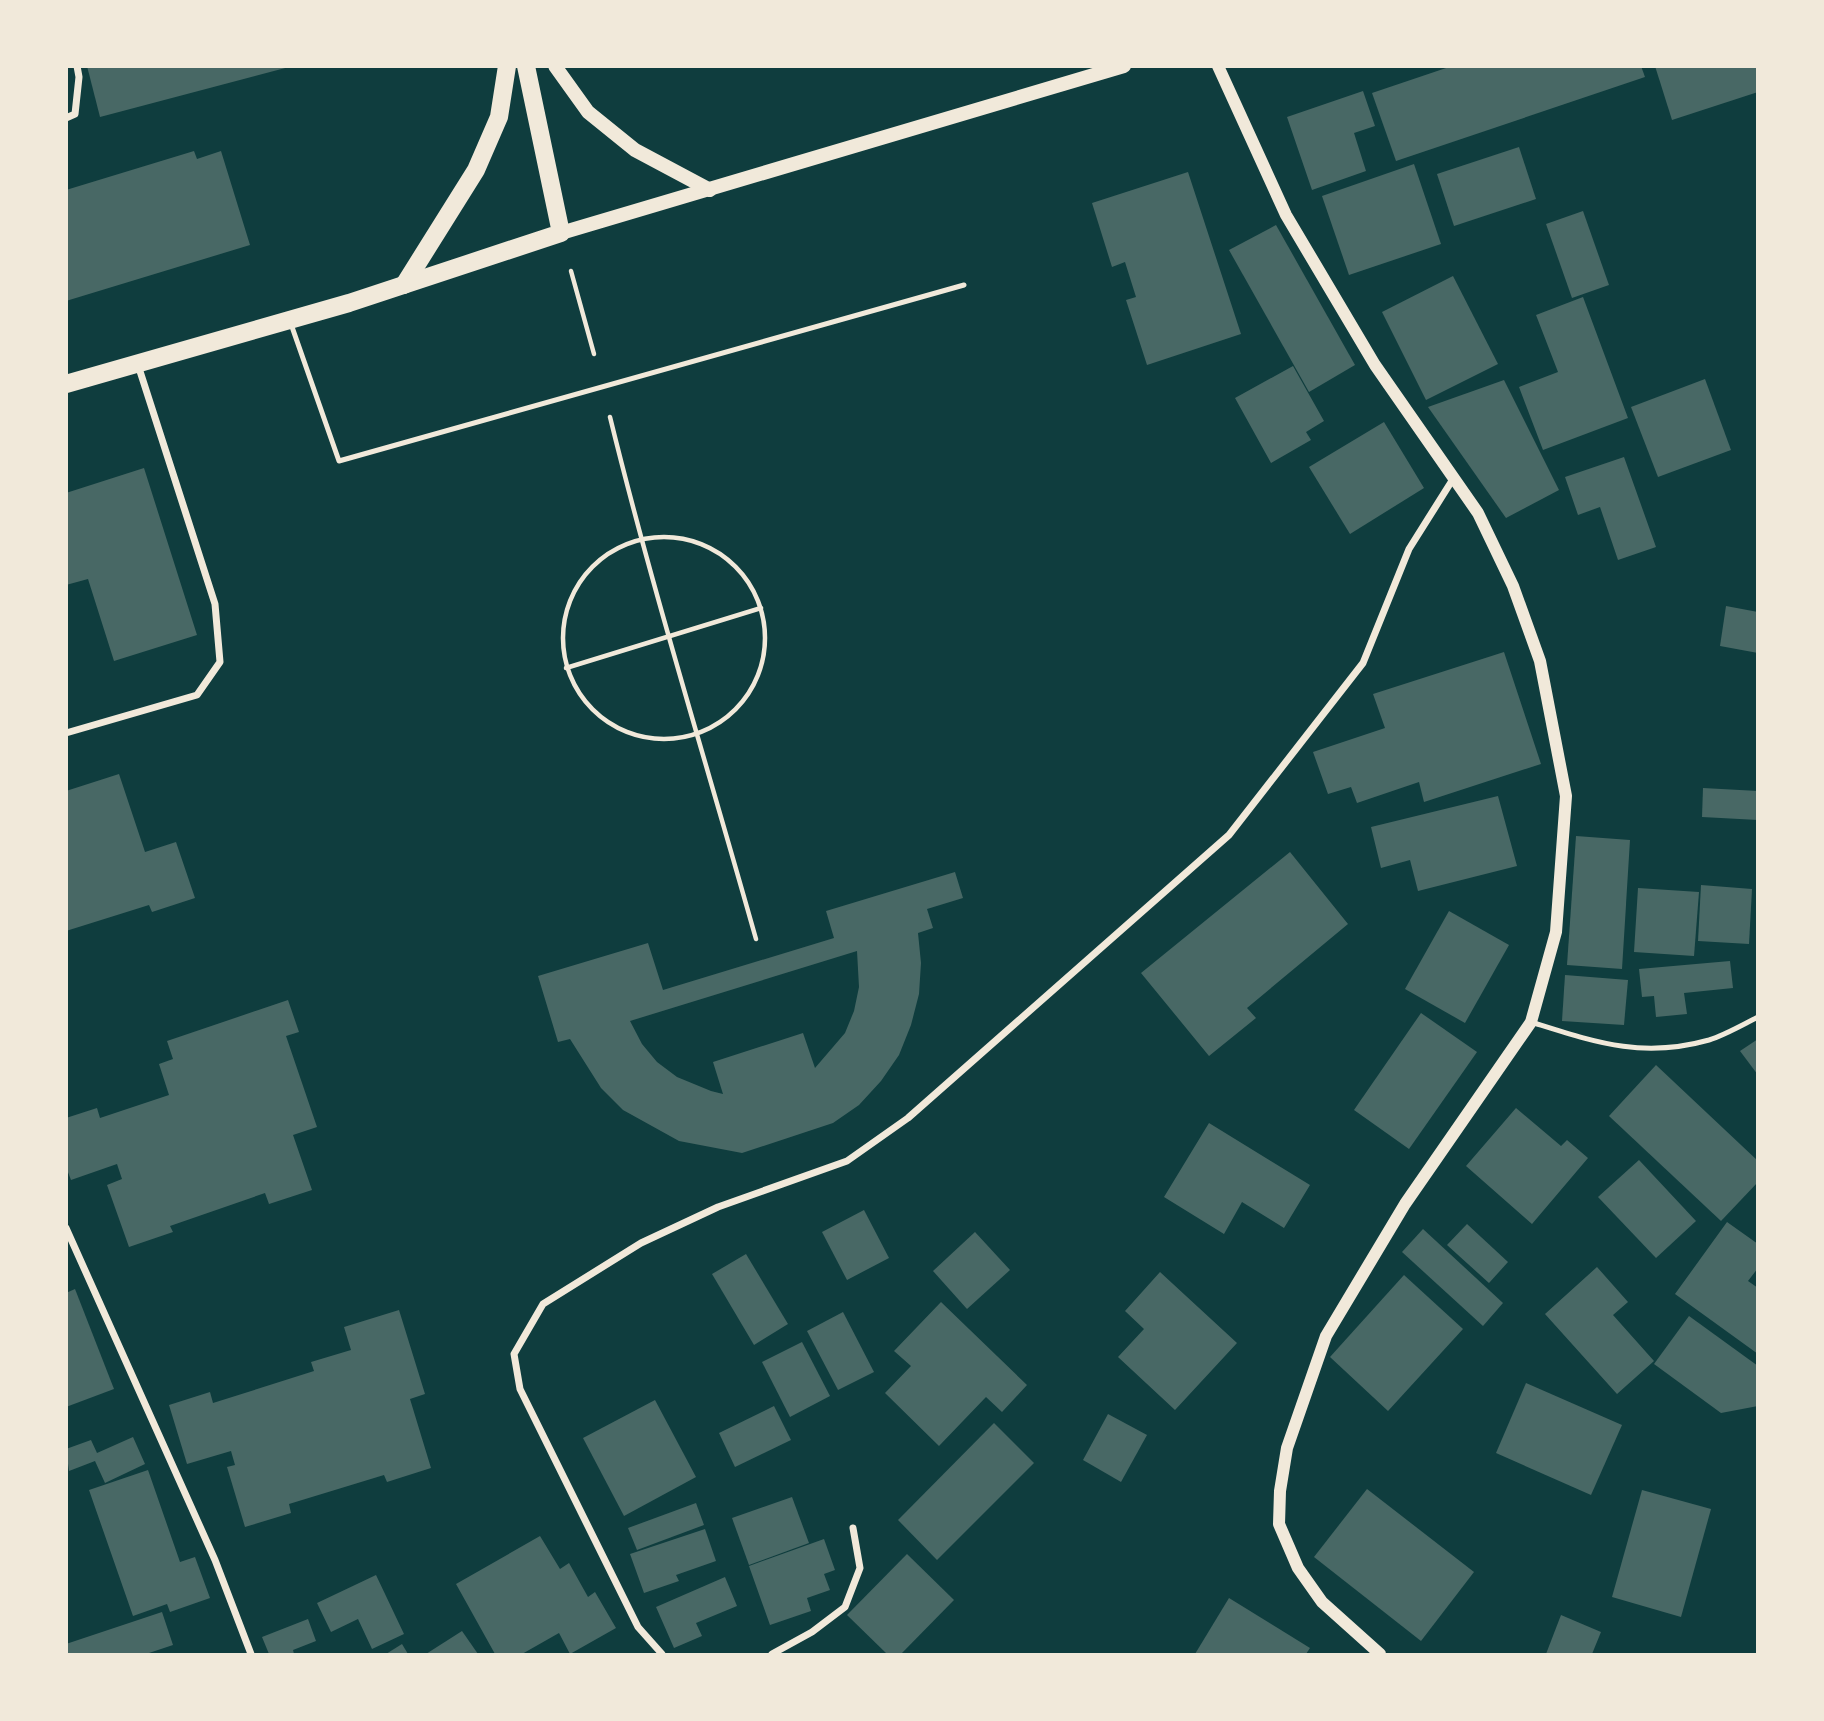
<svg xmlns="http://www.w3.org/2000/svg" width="1824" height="1721" viewBox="0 0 1824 1721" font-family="Karla,sans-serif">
  <rect width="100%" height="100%" fill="#0f3d3e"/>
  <g fill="#486865" fill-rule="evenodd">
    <path d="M87 66H289V67L100 117Z"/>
    <path d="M1452 66H1641L1645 77 1396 161 1372 93Z"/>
    <path d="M1655 66H1758V92L1672 120Z"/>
    <path d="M1363 91 1375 126 1354 133 1366 171 1312 190 1287 117Z"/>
    <path d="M1519 147 1536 199 1454 226 1437 174Z"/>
    <path d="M194 151 197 159 221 151 250 245 66 301V190Z"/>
    <path d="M1414 164 1441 244 1349 275 1322 196Z"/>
    <path d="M1188 172 1241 334 1147 365 1126 300 1136 297 1125 262 1112 267 1092 203Z"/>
    <path d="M1583 211 1609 285 1572 298 1546 224Z"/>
    <path d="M1276 225 1355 365 1309 392 1229 250Z"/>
    <path d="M1453 276 1498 364 1426 400 1382 312Z"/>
    <path d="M1583 297 1628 418 1543 450 1519 387 1558 372 1536 315Z"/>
    <path d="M1293 366 1324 421 1306 432 1311 440 1271 463 1235 398Z"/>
    <path d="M1705 379 1731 450 1658 477 1631 407Z"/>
    <path d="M1504 380 1559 490 1506 518 1428 407Z"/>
    <path d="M1384 422 1424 488 1350 534 1309 467Z"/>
    <path d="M1624 457 1656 547 1618 560 1600 507 1578 515 1565 477Z"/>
    <path d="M144 468 197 635 114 661 88 579 66 585V493Z"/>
    <path d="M1726 606 1758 612V653L1720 646Z"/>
    <path d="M1504 652 1541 764 1424 802 1419 782 1357 803 1351 787 1328 794 1313 752 1385 728 1373 694Z"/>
    <path d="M119 774 145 852 176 842 195 898 152 912 149 905 66 931V791Z"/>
    <path d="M1703 788 1758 791V820L1702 817Z"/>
    <path d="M1498 796 1517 866 1418 891 1410 860 1381 868 1371 827Z"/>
    <path d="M1576 836 1630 840 1622 969 1567 965Z"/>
    <path d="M1290 852 1348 924 1247 1008 1256 1018 1209 1056 1141 973Z"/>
    <path d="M955 872 963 898 927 909 933 928 918 933 921 963 919 994 911 1025 899 1055 881 1081 859 1105 833 1123 742 1153 679 1141 623 1110 601 1088 570 1039 558 1042 538 976 648 943 663 990 834 938 826 911ZM857 951 859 987 854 1011 845 1033 815 1068 803 1033 713 1062 723 1094 711 1091 677 1077 657 1062 642 1044 630 1021Z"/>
    <path d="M1701 885 1752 889 1749 944 1698 941Z"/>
    <path d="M1638 888 1699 892 1694 956 1634 952Z"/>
    <path d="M1449 911 1509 945 1465 1023 1405 989Z"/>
    <path d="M1730 961 1733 988 1684 993 1687 1014 1656 1017 1654 996 1642 997 1639 969Z"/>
    <path d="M1565 975 1628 980 1624 1025 1562 1021Z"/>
    <path d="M288 1000 299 1032 286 1036 317 1127 293 1135 312 1190 269 1204 265 1193 170 1226 173 1232 129 1247 107 1185 122 1179 117 1164 71 1180 66 1167V1118L97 1108 100 1118 169 1095 159 1064 173 1059 167 1041Z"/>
    <path d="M1421 1013 1477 1052 1409 1149 1354 1110Z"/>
    <path d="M1758 1039V1075L1740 1051Z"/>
    <path d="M1656 1065 1758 1161V1182L1721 1221 1609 1116Z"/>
    <path d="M1516 1108 1561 1146 1567 1140 1588 1158 1532 1224 1466 1166Z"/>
    <path d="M1209 1123 1310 1185 1284 1228 1242 1202 1224 1234 1164 1197Z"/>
    <path d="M1639 1160 1696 1221 1656 1258 1598 1197Z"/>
    <path d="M864 1210 889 1258 847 1280 822 1232Z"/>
    <path d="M1727 1222 1758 1244V1268L1748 1281 1758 1288V1354L1675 1294Z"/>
    <path d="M1467 1224 1508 1262 1489 1283 1447 1245Z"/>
    <path d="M1423 1229 1503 1303 1483 1326 1402 1252Z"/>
    <path d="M975 1232 1010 1270 967 1309 933 1271Z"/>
    <path d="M746 1254 788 1324 754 1345 712 1274Z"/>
    <path d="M1597 1267 1628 1302 1613 1315 1654 1361 1617 1394 1545 1314Z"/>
    <path d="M1160 1272 1237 1343 1175 1410 1118 1357 1144 1329 1125 1311Z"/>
    <path d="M1404 1275 1463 1329 1388 1411 1330 1357Z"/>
    <path d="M75 1289 114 1389 66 1407V1293Z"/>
    <path d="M941 1302 1027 1385 1002 1412 986 1397 939 1446 885 1393 911 1366 894 1351Z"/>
    <path d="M399 1310 425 1394 410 1399 431 1468 387 1482 384 1475 289 1504 291 1513 245 1527 227 1467 235 1465 231 1451 187 1464 169 1405 210 1392 213 1403 314 1371 311 1362 351 1350 344 1327Z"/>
    <path d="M843 1312 874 1372 838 1390 807 1331Z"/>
    <path d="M1689 1316 1758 1366V1406L1721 1413 1654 1364Z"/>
    <path d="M802 1342 830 1396 790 1417 762 1362Z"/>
    <path d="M1526 1383 1622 1425 1591 1495 1496 1453Z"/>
    <path d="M655 1400 696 1477 624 1516 583 1438Z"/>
    <path d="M774 1406 791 1440 735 1467 719 1433Z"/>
    <path d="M1108 1414 1147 1435 1121 1482 1083 1460Z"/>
    <path d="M994 1423 1034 1463 937 1560 898 1520Z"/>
    <path d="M133 1437 145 1464 105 1483 95 1461 69 1471 66 1449 91 1440 97 1453Z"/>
    <path d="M148 1470 180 1562 195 1557 210 1598 170 1612 167 1604 133 1616 89 1490Z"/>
    <path d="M1367 1489 1474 1572 1421 1641 1314 1557Z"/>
    <path d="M1642 1490 1711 1509 1681 1617 1612 1597Z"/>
    <path d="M792 1497 809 1543 749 1565 732 1518Z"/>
    <path d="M696 1503 704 1525 637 1550 628 1528Z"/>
    <path d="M705 1529 716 1561 676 1575 679 1581 644 1593 630 1554Z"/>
    <path d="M540 1536 560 1569 569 1563 588 1597 595 1592 616 1628 570 1654 559 1633 522 1654H495L456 1584Z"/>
    <path d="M824 1539 835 1570 824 1574 830 1590 807 1598 811 1611 770 1625 749 1566Z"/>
    <path d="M907 1554 954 1600 901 1654H887L847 1615Z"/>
    <path d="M376 1575 404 1634 372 1649 358 1619 331 1632 317 1603Z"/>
    <path d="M725 1577 737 1606 696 1623 702 1636 674 1648 656 1607Z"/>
    <path d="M1229 1598 1310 1648 1306 1654H1195Z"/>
    <path d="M162 1612 173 1645 146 1654H66V1644Z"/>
    <path d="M1561 1615 1601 1632 1592 1654H1546Z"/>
    <path d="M308 1619 316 1641 293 1650 294 1654H269L262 1637Z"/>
    <path d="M462 1631 478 1654H426Z"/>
    <path d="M402 1644 408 1654H386Z"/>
  </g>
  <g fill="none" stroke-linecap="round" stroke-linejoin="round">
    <g stroke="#f1e9da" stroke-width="4.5">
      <path d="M571 271 594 354"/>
      <path d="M610 417C653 592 707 765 756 939"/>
      <circle cx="664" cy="638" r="101"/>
      <path d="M566 668 761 608"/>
    </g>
    <g stroke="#f1e9da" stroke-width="5">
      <path d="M291 324 339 461 964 285"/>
      <path d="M1531 1022C1595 1042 1642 1059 1709 1040 1725 1035 1742 1025 1758 1017"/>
    </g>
    <g stroke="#f1e9da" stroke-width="7">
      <path d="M66 118 75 114 79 77 77 66"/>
      <path d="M66 733 197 695 220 662 215 604 138 365"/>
      <path d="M66 1228 215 1560 251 1654"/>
      <path d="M662 1654 638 1627 520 1389 514 1354 543 1304 641 1243 718 1207 847 1161 908 1118 1229 835 1363 663 1409 549 1453 479"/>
      <path d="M772 1654 812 1632 845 1607 860 1568 853 1528"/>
    </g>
    <path stroke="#f1e9da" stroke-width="12" d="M1218 66 1286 215 1375 365 1478 513 1513 586 1540 661 1566 796 1556 932 1531 1022 1405 1204 1326 1336 1287 1448 1280 1491 1279 1524 1298 1568 1322 1602 1380 1654"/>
    <g stroke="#f1e9da" stroke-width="14">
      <path d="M555 66 588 112 635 150 710 190"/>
      <path d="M561 233 1124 66"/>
    </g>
    <g stroke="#f1e9da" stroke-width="18">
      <path d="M404 285 476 170 499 117 507 66"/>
      <path d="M66 384 349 303 561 233 526 66"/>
    </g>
  </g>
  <rect width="1824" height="1721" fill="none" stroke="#f1e9da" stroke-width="136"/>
</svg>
